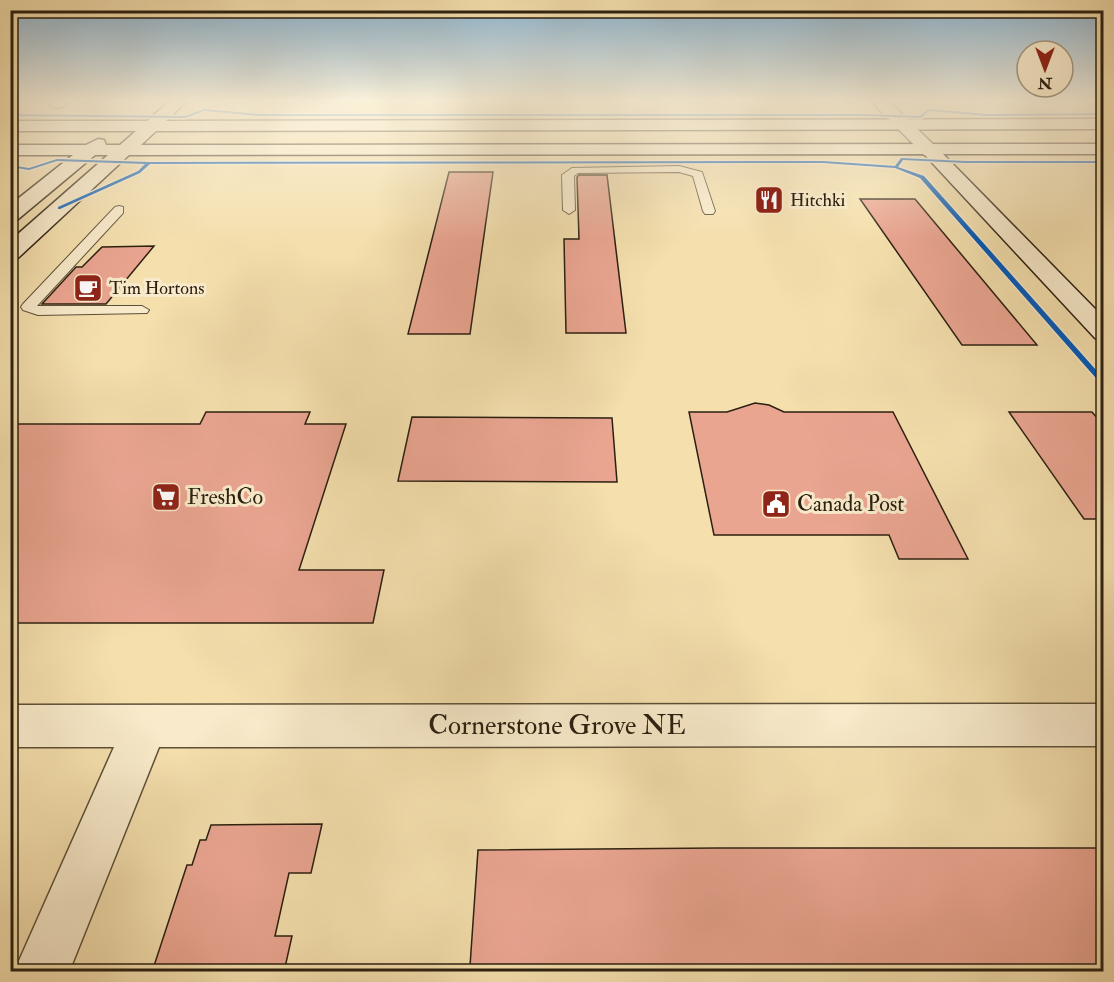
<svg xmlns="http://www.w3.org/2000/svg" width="1114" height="982" viewBox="0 0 1114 982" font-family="'IM FELL Double Pica',serif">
  <rect width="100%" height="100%" fill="#f4dfad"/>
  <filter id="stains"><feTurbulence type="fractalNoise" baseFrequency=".00333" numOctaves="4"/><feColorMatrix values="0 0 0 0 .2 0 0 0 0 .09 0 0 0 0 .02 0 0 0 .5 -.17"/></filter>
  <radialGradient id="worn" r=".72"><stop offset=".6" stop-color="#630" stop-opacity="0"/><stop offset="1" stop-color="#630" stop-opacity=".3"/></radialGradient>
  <g fill="#eaa591" stroke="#2b2011" stroke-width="1.5">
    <path d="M449 172H493L470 334H408Z"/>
    <path d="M579 175H607L626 333H566L564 239H579L577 177Z"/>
    <path d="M860 199H915L1037 345H962Z"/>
    <path d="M154 246 106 304H42L76 267H82L102 247Z"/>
    <path d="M755 403 769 405 784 412H893L968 559H899L889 535H714L689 412H727Z"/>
    <path d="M206 412H310L305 424H346L299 570H384L373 623H10V424H200Z"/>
    <path d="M1009 412H1092L1104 426V519H1084Z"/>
    <path d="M412 417 612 418 617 482 398 481Z"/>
    <path d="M322 824 311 873H289L275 936H292L284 972H152L187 865H192L200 840H206L211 825Z"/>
    <path d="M718 848H1104V965L470 966 478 850Z"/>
  </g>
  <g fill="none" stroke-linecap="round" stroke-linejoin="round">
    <g stroke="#5d5038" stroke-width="2">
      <g id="lane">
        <path d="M679 166 702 172 715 211 713 214H705L703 211 693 176 679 172 578 173 574 176 575 210 569 214 563 210 562 175 572 168Z"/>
        <path d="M119 206 123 207V213L37 306H142L149 310 147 313 38 315 23 310 21 307 23 304 115 207Z"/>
      </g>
    </g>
    <g stroke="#5d5038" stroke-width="3">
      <g id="street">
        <path d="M51 101H68C63 108 59 109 52 107L49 104Z"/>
        <path d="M871 101H888L936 147 939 151 936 155H924Z"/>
        <path d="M1104 704V746L159 747 69 972H14L114 747H10V705Z"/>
      </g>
    </g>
    <g stroke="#2b2011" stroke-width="3">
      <path id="secondary" d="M170 101H187L166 121 1104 119V129L156 131 141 145 1104 144V154H943L1104 318V341L1095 338 924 154 129 155 18 258 10 260V241L108 155H95L17 220 10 222V205L73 155H10V145H86L98 139 104 140 106 145H120L136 131H10V121H147Z"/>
    </g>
    <use href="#lane" fill="#f8eaca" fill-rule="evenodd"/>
    <use href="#street" fill="#f8eaca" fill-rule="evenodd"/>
    <use href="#secondary" fill="#f8eaca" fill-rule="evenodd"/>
    <g stroke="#f8eaca" stroke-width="3">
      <g id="cycleway">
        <path d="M204 109 260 114H865L920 116 928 109 987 114 1104 113V115L987 116 929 111 921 118 865 116H260L204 111 185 118 10 116V114L185 116Z"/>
        <path d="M901 158 965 161H1104V163H965L903 160 898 167 924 176 1104 379V386L1102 385 920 178 895 168 823 163 150 164 140 173 60 209H58V207L138 171 145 164 57 161 29 170 10 167V165L29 168 57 159 149 162 823 161 895 166Z"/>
      </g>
    </g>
    <use href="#cycleway" fill="#0057b8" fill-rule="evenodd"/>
  </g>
  <linearGradient id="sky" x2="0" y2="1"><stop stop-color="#8cb6d4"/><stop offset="0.42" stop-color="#faf1da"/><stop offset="1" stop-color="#faf1da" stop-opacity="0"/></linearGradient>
  <rect width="1114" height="239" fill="url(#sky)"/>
  <defs>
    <g id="restaurant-square" transform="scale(1.5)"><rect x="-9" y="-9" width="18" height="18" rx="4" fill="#8f2418" stroke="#f8eaca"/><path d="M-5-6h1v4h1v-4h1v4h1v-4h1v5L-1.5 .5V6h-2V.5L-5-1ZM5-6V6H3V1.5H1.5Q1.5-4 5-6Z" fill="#fff"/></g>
    <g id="cafe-square" transform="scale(1.5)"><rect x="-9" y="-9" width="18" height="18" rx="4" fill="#8f2418" stroke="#f8eaca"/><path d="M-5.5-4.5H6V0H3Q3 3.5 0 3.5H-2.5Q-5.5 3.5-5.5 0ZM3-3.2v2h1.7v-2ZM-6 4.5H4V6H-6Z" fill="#fff"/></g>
    <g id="supermarket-square" transform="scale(1.5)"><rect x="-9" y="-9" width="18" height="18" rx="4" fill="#8f2418" stroke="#f8eaca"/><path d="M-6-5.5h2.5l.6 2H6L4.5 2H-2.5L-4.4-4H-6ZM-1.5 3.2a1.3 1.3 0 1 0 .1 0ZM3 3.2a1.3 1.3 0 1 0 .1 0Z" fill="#fff"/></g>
    <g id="civic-square" transform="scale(1.5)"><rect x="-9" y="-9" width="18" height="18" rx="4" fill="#8f2418" stroke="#f8eaca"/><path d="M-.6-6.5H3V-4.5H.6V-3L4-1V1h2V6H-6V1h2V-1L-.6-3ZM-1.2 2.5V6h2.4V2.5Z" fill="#fff"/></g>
  </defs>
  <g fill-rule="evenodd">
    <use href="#restaurant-square" x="769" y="200"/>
    <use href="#cafe-square" x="88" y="288"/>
    <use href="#supermarket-square" x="166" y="497"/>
    <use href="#civic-square" x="776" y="504"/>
  </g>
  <g text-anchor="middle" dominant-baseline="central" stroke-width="6" stroke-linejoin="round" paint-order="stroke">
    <g font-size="18" fill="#2b2011" stroke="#f8eaca" text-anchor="start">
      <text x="790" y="200">Hitchki</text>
      <text x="109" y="288">Tim Hortons</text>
    </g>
    <g font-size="22" fill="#2b2011" stroke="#f8eaca" text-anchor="start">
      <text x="187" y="497">FreshCo</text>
      <text x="797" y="504">Canada Post</text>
    </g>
    <g font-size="27" fill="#2b2011" stroke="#f8eaca">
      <text x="557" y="725">Cornerstone Grove NE</text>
    </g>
  </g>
  <rect width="1114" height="982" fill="none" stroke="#f4dfad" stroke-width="36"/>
  <rect x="12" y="12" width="1090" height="958" fill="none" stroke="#2b2011" stroke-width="3"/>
  <rect x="18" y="18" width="1078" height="946" fill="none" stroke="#2b2011" stroke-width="1.5"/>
  <g transform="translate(1045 69) rotate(180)"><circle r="28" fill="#f8eaca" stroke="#a69980" stroke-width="1.5"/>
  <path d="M0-4.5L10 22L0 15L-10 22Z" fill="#8f2418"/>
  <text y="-9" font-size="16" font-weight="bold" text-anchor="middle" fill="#2b2011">N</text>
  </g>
  <rect width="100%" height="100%" filter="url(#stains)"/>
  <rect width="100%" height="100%" fill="url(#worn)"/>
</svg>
